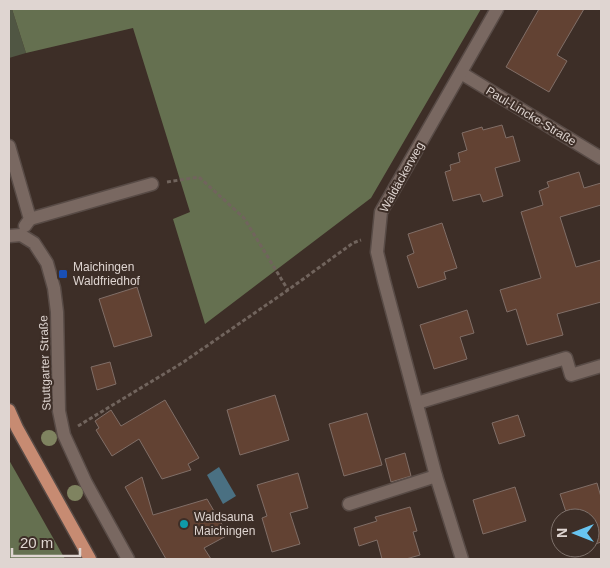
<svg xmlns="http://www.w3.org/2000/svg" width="610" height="568" viewBox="0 0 610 568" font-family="Arial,sans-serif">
  <rect width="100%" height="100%" fill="#3d2e27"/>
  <path fill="#505643" d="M9 9H12L26 53 9 58Z"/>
  <g fill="#657050">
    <path d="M12 9H481L371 198 205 324 173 219 190 212 133 28 26 53Z"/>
    <path d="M9 460 65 559H9Z"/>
  </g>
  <path fill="#4a7082" d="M219 467 236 496 223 504 207 475Z"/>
  <g fill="#624233" stroke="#806e67">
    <path d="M539 9H584L557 55 567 61 549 92 506 67Z"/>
    <path d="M502 125 506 138 513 136 520 161 495 168 503 196 483 202 480 194 453 201 445 172 451 170 450 165 460 162 458 153 467 150 462 133 482 127 483 130Z"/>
    <path d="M579 172 584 188 601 183V205L560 217 576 267 601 260V302L557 314 563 335 527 345 516 309 507 312 500 290 541 278 521 212 543 205 539 191 549 187 547 182Z"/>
    <path d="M442 223 457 268 444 272 446 279 418 288 407 256 414 253 408 234Z"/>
    <path d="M137 287 152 336 114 347 99 299Z"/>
    <path d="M467 310 474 333 460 337 467 359 434 369 420 325Z"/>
    <path d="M110 362 116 384 97 390 91 367Z"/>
    <path d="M275 395 289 440 240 455 227 410Z"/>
    <path d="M165 400 199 458 188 464 191 470 162 479 139 439 112 456 96 430 99 428 95 421 111 410 121 426Z"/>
    <path d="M367 413 382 465 344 476 329 424Z"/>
    <path d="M518 415 525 436 499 444 492 423Z"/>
    <path d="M405 453 411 476 391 482 385 459Z"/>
    <path d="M298 473 308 508 290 513 300 544 272 552 262 518 267 516 257 485Z"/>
    <path d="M142 477 153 515 207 499 228 535 204 548 211 559H166L125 487Z"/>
    <path d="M597 483 601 497V542L590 546V518H568L560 494Z"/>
    <path d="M515 487 526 521 483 534 473 500Z"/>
    <path d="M410 507 417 531 413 532 420 555 406 559H382L377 540 359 546 354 528 377 521 375 517Z"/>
  </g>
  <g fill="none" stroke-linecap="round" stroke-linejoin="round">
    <g stroke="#584b46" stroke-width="15">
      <g id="minor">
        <path d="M461 73 601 158"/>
        <path d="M9 146 30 219 25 226"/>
        <path d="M30 219 152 184"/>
        <path d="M9 236 21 235 34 243 47 263 54 288 57 312 59 411 64 435 86 483 128 559"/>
        <path d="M417 403 566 358 571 375 601 366"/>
        <path d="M349 504 436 476"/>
        <path d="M462 559 436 476 384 281 377 252 381 212 497 9"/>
      </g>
    </g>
    <g stroke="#584b46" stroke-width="15">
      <path id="major" d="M9 410 17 428 90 559"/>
    </g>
    <g stroke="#71645d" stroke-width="3" stroke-dasharray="4 2.5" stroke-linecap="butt">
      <path d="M167 182 199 177 244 218 288 290"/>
      <path d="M78 426 182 363 288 290 353 243 361 240"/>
    </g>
    <use href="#minor" stroke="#796861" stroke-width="12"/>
    <use href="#major" stroke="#c78b72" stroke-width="12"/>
  </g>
  <g fill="#7f8360">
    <circle cx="49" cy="438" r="8"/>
    <circle cx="75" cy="493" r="8"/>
  </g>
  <rect fill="#1a4fb4" stroke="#3d2e27" stroke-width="2" x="58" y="269" width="10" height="10" rx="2.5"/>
  <circle fill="#0f9aa8" stroke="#3d2e27" stroke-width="2" cx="184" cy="524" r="5"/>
  <g text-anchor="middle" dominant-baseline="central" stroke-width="4" stroke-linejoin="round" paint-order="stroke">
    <g font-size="12" fill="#dfd5d1" stroke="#3d2e27">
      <text transform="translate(531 116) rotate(31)">Paul-Lincke-Straße</text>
      <text transform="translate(402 177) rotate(-61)">Waldäckerweg</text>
      <text transform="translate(45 363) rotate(-92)">Stuttgarter Straße</text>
    </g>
    <g font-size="12" fill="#dfd5d1" stroke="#3d2e27" text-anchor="start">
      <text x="73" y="267">Maichingen<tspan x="73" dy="14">Waldfriedhof</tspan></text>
      <text x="194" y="517">Waldsauna<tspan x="194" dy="14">Maichingen</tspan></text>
    </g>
  </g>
  <rect width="610" height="568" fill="none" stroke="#dfd5d1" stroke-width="20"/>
  <g transform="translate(575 533) rotate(270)"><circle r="24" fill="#3d2e27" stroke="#7e716b"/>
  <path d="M0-4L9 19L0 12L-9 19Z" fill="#68c4f0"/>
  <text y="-8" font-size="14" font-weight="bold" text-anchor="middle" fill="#dfd5d1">N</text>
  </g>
  <path d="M12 548v8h68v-8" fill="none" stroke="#dfd5d1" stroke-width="2.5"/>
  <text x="20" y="548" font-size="15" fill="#dfd5d1" stroke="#3d2e27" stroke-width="4" paint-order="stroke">20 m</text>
</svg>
